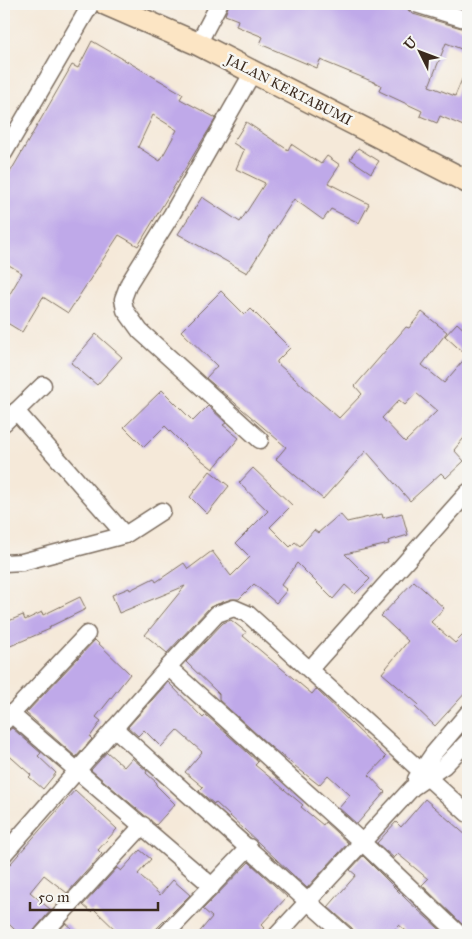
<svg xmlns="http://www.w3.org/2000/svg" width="472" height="939" viewBox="0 0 472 939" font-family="'IM FELL Great Primer',serif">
  <rect width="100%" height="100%" fill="#f6f6f2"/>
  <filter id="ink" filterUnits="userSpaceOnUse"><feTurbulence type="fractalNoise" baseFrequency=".02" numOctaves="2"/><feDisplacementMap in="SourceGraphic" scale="10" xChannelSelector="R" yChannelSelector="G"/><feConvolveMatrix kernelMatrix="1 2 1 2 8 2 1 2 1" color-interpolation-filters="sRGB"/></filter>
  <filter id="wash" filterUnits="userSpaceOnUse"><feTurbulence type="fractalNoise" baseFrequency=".0096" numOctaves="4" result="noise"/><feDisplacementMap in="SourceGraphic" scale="20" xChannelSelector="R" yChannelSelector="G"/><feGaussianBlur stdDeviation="1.12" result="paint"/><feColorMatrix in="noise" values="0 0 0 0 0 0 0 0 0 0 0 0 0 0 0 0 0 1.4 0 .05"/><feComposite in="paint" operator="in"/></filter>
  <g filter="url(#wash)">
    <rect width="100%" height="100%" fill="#f5e9d9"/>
    <g id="blocks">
      <g fill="#bfa9e9" fill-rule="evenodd">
        <path d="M229 4H406L408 10 413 14 468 30V46L463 44 461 49 446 43 429 86 455 96 468 65V128L440 116 437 123 420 116 422 111 379 91 381 85 320 60 317 68 260 44 263 37 236 26 238 20 225 15Z"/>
        <path d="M449 4H468V10Z"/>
        <path d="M92 41 183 94 180 99 216 118 138 246 119 235 68 313 43 297 22 332 4 321V304L22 273 4 262V183L72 65 78 68ZM153 115 177 130 160 161 138 147Z"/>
        <path d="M246 122 288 150 291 144 321 164 327 156 340 165 328 183 369 204 359 223 331 209 323 220 294 199 247 273 178 234 202 197 240 222 265 183 236 169 244 150 233 143Z"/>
        <path d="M358 148 379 161 371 173 350 159Z"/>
        <path d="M221 291 245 315 251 309 290 348 277 361V363L339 418 362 394 355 386 406 327 409 328 422 312 447 332 422 365 444 383 467 356 445 336 457 323 468 333V433L454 450 464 461 446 478 441 473 410 501 366 451 323 499 276 459 286 447 206 378 217 366 181 331ZM416 393 437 411 405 442 382 418 399 400 405 405Z"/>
        <path d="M96 334 122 357 97 385 71 363Z"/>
        <path d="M162 390 193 421 208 406 226 423 223 425 239 438 213 469 190 451 165 426 144 447 124 427Z"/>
        <path d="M253 468 292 505 270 527 290 547 295 542 300 546 314 530 318 533 340 514 347 522 382 514 383 518 402 513 408 535 388 541 389 544 345 554 370 579 355 594 345 585 333 599 297 563 281 585 287 590 276 603 254 584 239 599H231L210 607 167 653 145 635 185 586 119 613 112 595 129 588 130 590 154 578 156 582 184 563 188 569 212 551 231 576 250 557 236 543 268 511 239 483Z"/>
        <path d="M210 471 229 486 207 514 190 497Z"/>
        <path d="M414 581 444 608 431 622 455 643 468 630V690L435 726 415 707 418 704 382 673 408 641 381 616Z"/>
        <path d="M80 597 86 609 49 627 50 629 8 647 4 636V623L23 615 25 620 42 612 43 615Z"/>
        <path d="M231 620 246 632 243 636 312 694 316 689 386 757 369 775 385 792 357 824 339 808 350 795 328 775 319 785 271 747 219 700V694L186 662 223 623Z"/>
        <path d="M95 640 130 674 96 717 101 721 90 737 92 739 76 757 26 713Z"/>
        <path d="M168 682 203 718 206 715 258 762 255 765 303 805 301 807 323 825 325 822 348 843 307 888 215 802 214 804 199 791 203 787 185 772 202 752 177 730 161 747 144 730 138 736 128 727Z"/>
        <path d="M12 728 41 753 38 756 56 773 43 789 29 777 31 775 4 751V734Z"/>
        <path d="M107 752 124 767 132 758 147 771 146 773 157 783 156 785 175 804 156 825 91 770Z"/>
        <path d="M75 790 117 829 98 850 102 854 67 893 44 875 30 892 51 910 30 935H20L4 919V871Z"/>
        <path d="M425 799 468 837V930L422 885 428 879 398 854 394 858 377 843 396 822 401 827Z"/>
        <path d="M140 850 151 859 138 874 160 895 173 880 190 895 150 935H121L94 909 91 912 83 905 117 868 121 871Z"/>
        <path d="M363 856 408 901 446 935H411L399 925 389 935H355L352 928 328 907 356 875 350 870Z"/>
        <path d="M249 862 287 897 261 925 264 928 257 935H197L212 917 203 909Z"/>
        <path d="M66 923 80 935 56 934Z"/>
      </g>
    </g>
  </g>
  <g filter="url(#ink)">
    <use href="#blocks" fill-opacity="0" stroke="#7c6d5f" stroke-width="1"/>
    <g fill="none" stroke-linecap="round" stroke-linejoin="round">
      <g stroke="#7c6d5f" stroke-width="19">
        <g id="minor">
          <path d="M416 4 468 20"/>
          <path d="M198 44 219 4"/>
          <path d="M253 72 172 214 129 283 123 299 125 310 140 331 260 440"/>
          <path d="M4 153 91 4"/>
          <path d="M16 411 125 535"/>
          <path d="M4 423 43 385"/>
          <path d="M4 563 22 562 125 535 162 511"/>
          <path d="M168 667 363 843 460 935"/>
          <path d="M310 669 468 492"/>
          <path d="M11 714 212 886"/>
          <path d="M4 722 87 634"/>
          <path d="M114 728 345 935"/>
          <path d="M416 779 433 754 468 713"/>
          <path d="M4 854 168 667 217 614 234 608 248 614 468 814"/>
          <path d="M42 935 143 825"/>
          <path d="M165 935 249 847"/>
          <path d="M277 935 412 788 444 766 468 741"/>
        </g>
      </g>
      <g stroke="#7c6d5f" stroke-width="25">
        <path id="secondary" d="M106 4 198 44 468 182"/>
      </g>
      <use href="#minor" stroke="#fff" stroke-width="16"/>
      <use href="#secondary" stroke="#fce5c4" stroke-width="22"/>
    </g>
  </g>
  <g text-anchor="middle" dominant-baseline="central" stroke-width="5" stroke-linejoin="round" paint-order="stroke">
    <g font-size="14" fill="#3b2a1e" stroke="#f6f6f2">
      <text transform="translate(289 90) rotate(27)">JALAN KERTABUMI</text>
    </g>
  </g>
  <rect width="472" height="939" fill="none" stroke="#f6f6f2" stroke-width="20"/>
  <g transform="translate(420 52) rotate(312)" stroke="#f6f6f2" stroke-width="4" paint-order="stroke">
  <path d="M0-4L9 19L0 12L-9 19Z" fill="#3b2a1e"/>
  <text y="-8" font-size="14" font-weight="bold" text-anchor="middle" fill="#3b2a1e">U</text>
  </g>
  <path d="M30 902v8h128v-8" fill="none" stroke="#3b2a1e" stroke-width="2.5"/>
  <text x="38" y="902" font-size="15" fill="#3b2a1e" stroke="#f6f6f2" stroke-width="4" paint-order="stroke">50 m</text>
</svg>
